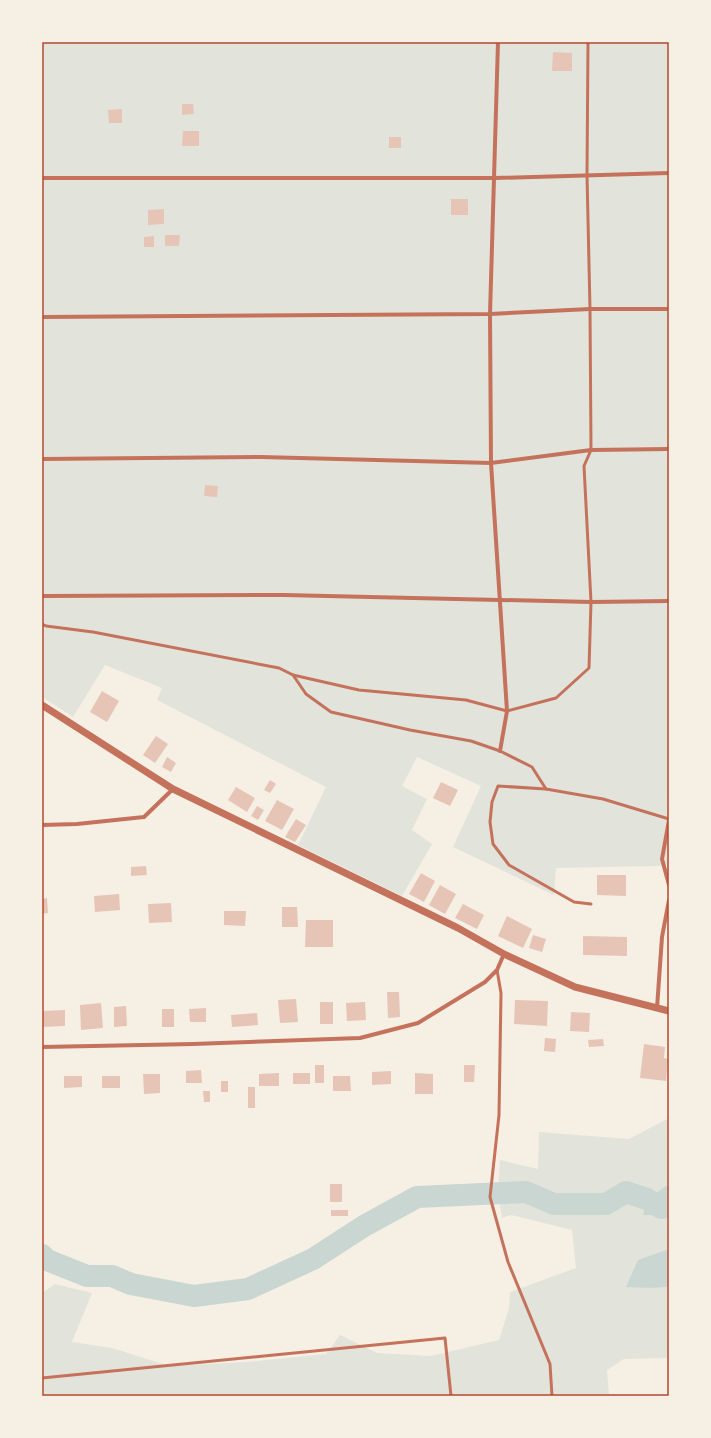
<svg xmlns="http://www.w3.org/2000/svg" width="711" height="1438" viewBox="0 0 711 1438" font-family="'Golos Text',sans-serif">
  <rect width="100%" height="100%" fill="#f6efe4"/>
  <g fill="#e2e4dc">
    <path d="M42 42H669V864L659 866 556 868 554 895 453 847 481 786 417 757 402 786 427 799 412 830 432 844 402 896 298 845 326 787 157 700 162 688 105 665 73 717 42 697Z"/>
    <path d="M669 1118V1184L647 1199 643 1215 669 1216V1249L663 1252 627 1286 651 1288 669 1287V1358L624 1359 607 1370 609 1396H42V1293L55 1284 92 1293 72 1342 112 1348 169 1366 246 1362 326 1354 340 1335 377 1353 431 1356 499 1340 509 1308 510 1292 576 1268 572 1230 511 1215 502 1218 498 1193 500 1160 538 1169 539 1132 629 1139Z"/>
  </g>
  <g fill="#c9d6d2">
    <path d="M669 1184V1216L643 1215 647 1199Z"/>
    <path d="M669 1249V1287L651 1288 626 1287 638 1260Z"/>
  </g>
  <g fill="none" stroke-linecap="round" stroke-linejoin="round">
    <path stroke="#c9d6d2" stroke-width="22" d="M42 1255 47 1260 87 1276H112L131 1284 194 1296 248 1289 313 1259 364 1226 417 1197 526 1192 554 1204H606L626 1192 647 1199 661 1208 669 1206"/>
  </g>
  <g fill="#e6c5b7">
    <path d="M553 52 572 53V71H552Z"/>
    <path d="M182 104H193L194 114 182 115Z"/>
    <path d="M122 109V123H109L108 110Z"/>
    <path d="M183 131H199V146H182Z"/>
    <rect x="389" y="137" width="12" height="11"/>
    <rect x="451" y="199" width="17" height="16"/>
    <path d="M164 209V224L148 225V210Z"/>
    <path d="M165 235H180L179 246H165Z"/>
    <path d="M154 236V247H144V237Z"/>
    <path d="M205 485 218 486 217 497 204 496Z"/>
    <path d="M102 691 119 701 107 722 90 712Z"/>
    <path d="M156 736 168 744 155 763 143 755Z"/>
    <path d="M167 757 176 763 171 772 162 767Z"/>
    <path d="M270 780 276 784 270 793 264 790Z"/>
    <path d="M441 782 458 790 450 806 433 798Z"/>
    <path d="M236 787 255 798 247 812 228 800Z"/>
    <path d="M277 800 294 809 282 830 265 821Z"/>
    <path d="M257 806 264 810 258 820 251 816Z"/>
    <path d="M296 819 306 825 295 842 285 837Z"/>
    <path d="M146 866 147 875 131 876V867Z"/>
    <path d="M421 873 435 881 424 902 409 894Z"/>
    <path d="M597 875H626V896L597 895Z"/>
    <path d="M440 885 456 894 445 914 429 905Z"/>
    <path d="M119 894 120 910 95 912 94 896Z"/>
    <path d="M47 898 48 913 42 914V899Z"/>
    <path d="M171 903 172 922 149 923 148 904Z"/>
    <path d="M463 904 484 915 477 929 455 918Z"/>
    <path d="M282 907H297L298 927H282Z"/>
    <path d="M224 911H246L245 926 224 925Z"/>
    <path d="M507 916 532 929 523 948 498 936Z"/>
    <path d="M306 920H333V947H305Z"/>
    <path d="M533 935 546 939 542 952 529 948Z"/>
    <path d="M583 936 627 937V956L583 955Z"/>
    <path d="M387 992H399L400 1017 388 1018Z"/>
    <path d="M296 999 298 1022 280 1023 278 1000Z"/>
    <path d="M515 1000 548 1001 547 1026 514 1024Z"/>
    <rect x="320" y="1002" width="13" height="22"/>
    <path d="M365 1002 366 1020 347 1021 346 1003Z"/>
    <path d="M101 1003 103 1028 81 1030 80 1005Z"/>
    <path d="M126 1006 127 1026 114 1027V1007Z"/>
    <path d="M206 1008V1022H190L189 1009Z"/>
    <rect x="162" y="1009" width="12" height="18"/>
    <path d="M65 1010V1026L42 1027V1011Z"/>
    <path d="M571 1012 590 1013 589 1032 570 1031Z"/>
    <path d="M257 1013 258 1025 232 1027 231 1015Z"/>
    <path d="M545 1038 556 1039 555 1052 544 1051Z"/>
    <path d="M603 1039 604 1046 589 1047 588 1040Z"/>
    <path d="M644 1044 665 1047 664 1058 668 1059 666 1081 640 1078Z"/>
    <rect x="315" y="1065" width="9" height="18"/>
    <path d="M464 1065H475L474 1082H464Z"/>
    <path d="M201 1070 202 1083H186V1071Z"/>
    <path d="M391 1071V1084L372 1085V1072Z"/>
    <path d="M279 1073V1086H259V1074Z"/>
    <rect x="293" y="1073" width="17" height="11"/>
    <path d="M415 1073 433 1074V1094H415Z"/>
    <path d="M143 1074H160V1093L144 1094Z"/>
    <path d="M64 1076H82V1087L64 1088Z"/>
    <rect x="102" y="1076" width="18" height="12"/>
    <path d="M333 1076H350L351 1091H333Z"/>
    <rect x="221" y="1081" width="7" height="11"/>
    <rect x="248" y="1087" width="7" height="21"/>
    <path d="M203 1091H210V1102H204Z"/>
    <rect x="330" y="1184" width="12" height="18"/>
    <rect x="331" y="1210" width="17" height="6"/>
  </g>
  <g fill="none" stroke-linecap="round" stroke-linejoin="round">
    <g stroke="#c5725c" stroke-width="3">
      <path d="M42 624 46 626 93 632 279 668 293 675 306 694 331 712 410 730 471 741 500 751 532 767 546 789"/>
      <path d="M293 675 359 690 466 700 507 711 556 698 589 668 591 602 584 466 591 450 590 309 587 175 588 42"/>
      <path d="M591 904 574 902 509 865 493 844 490 822 492 802 498 786 546 789 603 799 669 819"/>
      <path d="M497 970 501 993 499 1115 490 1197 508 1262 550 1364 552 1396"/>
      <path d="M42 1378 445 1338 451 1396"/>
    </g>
    <g stroke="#c5725c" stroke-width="4">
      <path d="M498 42 490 314 491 463 507 711 500 751"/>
      <path d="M42 178H495L669 173"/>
      <path d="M42 317 490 314 590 309H669"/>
      <path d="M42 459 261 457 491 463 591 450 669 449"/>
      <path d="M42 596 284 595 591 602 669 601"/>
      <path d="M669 820 662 859 669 885"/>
      <path d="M42 825 77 824 144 817 173 789"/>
      <path d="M657 1008 662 937 669 900"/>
      <path d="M42 1047 193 1044 360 1038 418 1023 485 982 497 970 504 954"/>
    </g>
    <path stroke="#c5725c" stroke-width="7" d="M42 705 173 789 458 928 504 954 575 987 669 1011"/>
  </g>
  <rect width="711" height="1438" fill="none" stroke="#f6efe4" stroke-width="86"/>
  <rect x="43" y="43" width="625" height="1352" fill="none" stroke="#b5482f" stroke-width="1.5"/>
</svg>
